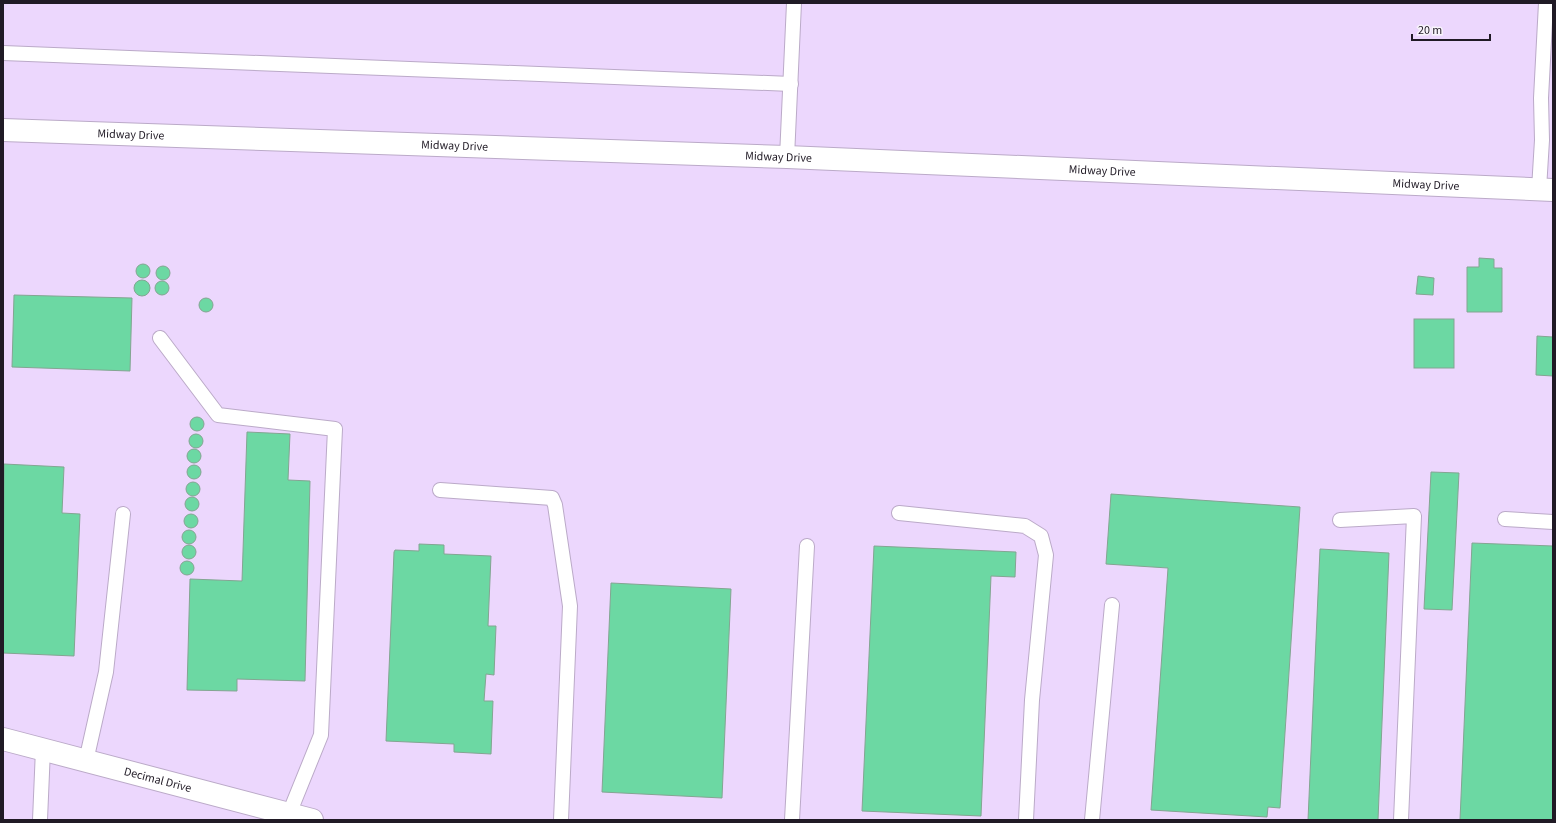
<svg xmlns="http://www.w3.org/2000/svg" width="1556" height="823" viewBox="0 0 1556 823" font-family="'Source Sans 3',sans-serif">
  <rect width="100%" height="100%" fill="#f0e2fb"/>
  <rect fill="#ecd7fd" x="3" y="3" width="1550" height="817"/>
  <g fill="#6cd8a3" stroke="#83a592">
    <path d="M1479 258 1494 259V268H1502V312H1467V267H1479Z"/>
    <circle cx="143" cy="271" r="7"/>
    <circle cx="163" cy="273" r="7"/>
    <path d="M1418 276 1434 278 1433 295 1416 294Z"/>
    <circle cx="142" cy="288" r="8"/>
    <circle cx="162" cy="288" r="7"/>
    <path d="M14 295 132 298 130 371 12 367Z"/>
    <circle cx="206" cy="305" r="7"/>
    <rect x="1414" y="319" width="40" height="49"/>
    <path d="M1537 336 1553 337V376L1536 375Z"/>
    <circle cx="197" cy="424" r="7"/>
    <path d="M247 432 290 434 288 480 310 481 305 681 237 679V691L187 690 190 579 242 581Z"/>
    <circle cx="196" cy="441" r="7"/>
    <circle cx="194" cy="456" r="7"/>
    <path d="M4 464 64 467 62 513 80 514 74 656 3 653Z"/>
    <circle cx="194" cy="472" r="7"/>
    <path d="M1431 472 1459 473 1452 610 1424 609Z"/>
    <circle cx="193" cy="489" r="7"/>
    <path d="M1111 494 1300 507 1280 808 1268 807 1267 817 1151 810 1168 568 1106 564Z"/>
    <circle cx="192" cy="504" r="7"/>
    <circle cx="191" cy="521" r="7"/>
    <circle cx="189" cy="537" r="7"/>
    <path d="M1472 543 1553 546V820H1460Z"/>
    <path d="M419 544 444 545V554L491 556 488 626H496L494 675 486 674 484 701H493L491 754 454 752V744L386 741 394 552 395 550 419 551Z"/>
    <circle cx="189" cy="552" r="7"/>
    <path d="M874 546 1016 552 1015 577 991 576 981 816 862 811Z"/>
    <path d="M1320 549 1389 553 1378 820H1308Z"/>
    <circle cx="187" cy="568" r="7"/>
    <path d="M611 583 731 589 722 798 602 792Z"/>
  </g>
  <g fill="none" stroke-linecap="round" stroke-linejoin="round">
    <g stroke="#bbaac8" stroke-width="16">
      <g id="service">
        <path d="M3 53 791 84"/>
        <path d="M787 157 794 3"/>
        <path d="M1539 189 1542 140 1541 98 1546 3"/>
        <path d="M160 338 218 415 335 429 321 735 289 814 287 820"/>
        <path d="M440 490 552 498 555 505 570 606 561 820"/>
        <path d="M899 513 1025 526 1041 536 1046 555 1032 700 1026 820"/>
        <path d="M1505 519 1553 522"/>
        <path d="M1340 520 1414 516 1401 820"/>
        <path d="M86 761 106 672 123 514"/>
        <path d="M40 820 43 749"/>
        <path d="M792 820 807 546"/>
        <path d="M1092 820 1112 605"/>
      </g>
    </g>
    <g stroke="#bbaac8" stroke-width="24">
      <g id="minor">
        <path id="s1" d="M3 130 787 157 1553 190"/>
        <path id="s2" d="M3 739 312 820"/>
      </g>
    </g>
    <use href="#service" stroke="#fff" stroke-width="14"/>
    <use href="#minor" stroke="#fff" stroke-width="22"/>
  </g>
  <g text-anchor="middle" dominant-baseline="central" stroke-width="3.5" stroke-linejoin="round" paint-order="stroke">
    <g font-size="12" fill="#201a25" stroke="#f8f4fb">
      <text stroke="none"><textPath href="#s1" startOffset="128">Midway Drive</textPath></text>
      <text stroke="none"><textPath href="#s1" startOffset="452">Midway Drive</textPath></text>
      <text stroke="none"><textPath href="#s1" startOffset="776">Midway Drive</textPath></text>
      <text stroke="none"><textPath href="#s1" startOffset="1100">Midway Drive</textPath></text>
      <text stroke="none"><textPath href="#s1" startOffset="1424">Midway Drive</textPath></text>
      <text stroke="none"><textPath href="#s2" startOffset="160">Decimal Drive</textPath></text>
    </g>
  </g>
  <rect width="1556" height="823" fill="none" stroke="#201a25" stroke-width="8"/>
  <path d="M1412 34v6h78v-6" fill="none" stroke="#201a25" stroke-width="2"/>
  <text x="1418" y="34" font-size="12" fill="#201a25" stroke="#f8f4fb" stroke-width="3" paint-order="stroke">20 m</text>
</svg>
